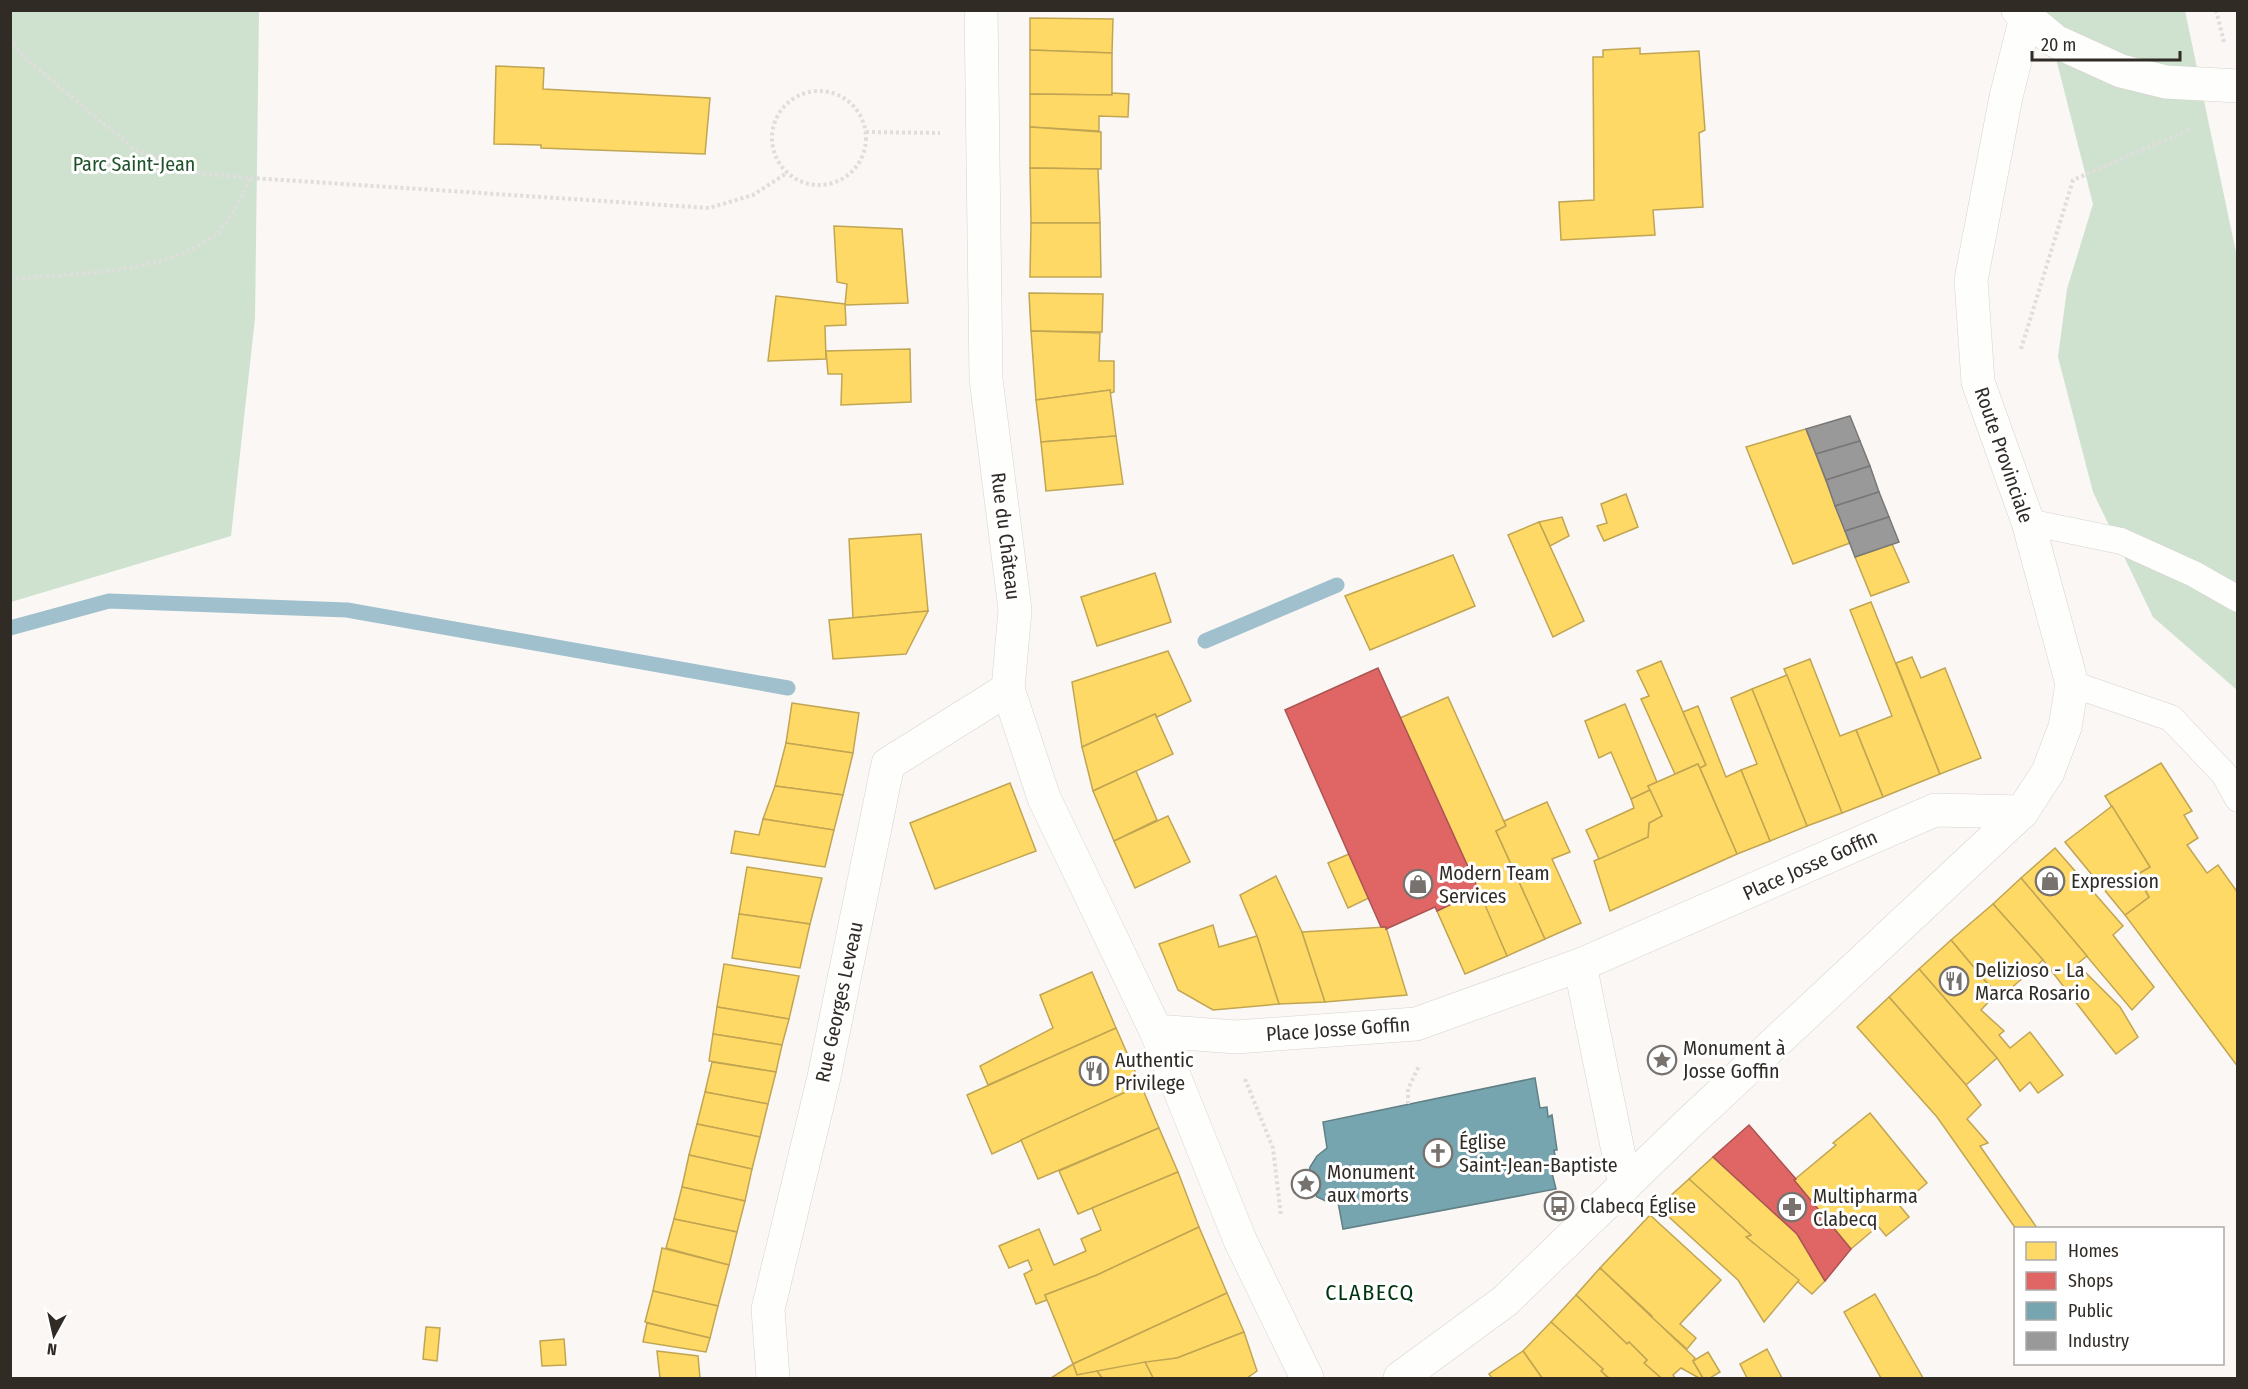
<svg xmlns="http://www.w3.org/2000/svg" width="2248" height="1389" viewBox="0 0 2248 1389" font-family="'Fira Sans Condensed',sans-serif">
  <rect width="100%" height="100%" fill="#faf7f4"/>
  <g fill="#cfe1cf">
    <path d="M11 10 259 11 255 318 231 536 11 602Z"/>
    <path d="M2044 11H2185L2237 257V690L2153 617 2093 492 2058 357 2067 289 2093 204Z"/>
  </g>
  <g fill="#ffd966" stroke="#c1a553" stroke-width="1.5">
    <path d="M1030 18 1113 19 1112 53 1030 50Z"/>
    <path d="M1640 48V54L1699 51 1705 130 1699 133 1703 207 1653 210 1655 235 1561 240 1559 202 1594 200 1593 57H1603V50Z"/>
    <path d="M1030 50 1112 53V95L1030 94Z"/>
    <path d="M496 66 544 68 543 89 710 98 705 154 541 148V145L494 144Z"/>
    <path d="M1112 93 1129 94 1128 117 1099 116V131L1030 127V94L1112 95Z"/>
    <path d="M1030 127 1101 132V169L1030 168Z"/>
    <path d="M1030 168 1098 169 1100 223H1031Z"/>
    <path d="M1031 223H1100L1101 277H1030Z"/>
    <path d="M834 226 902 229 908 303 845 305 847 284 837 282Z"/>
    <path d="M1029 293 1103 294 1102 332 1031 331Z"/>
    <path d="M776 296 845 304 846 325 825 326 826 359 768 361Z"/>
    <path d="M1031 331 1100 333 1099 361H1114V392L1110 393V390L1036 400Z"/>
    <path d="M910 349 911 402 841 405 842 374H828L826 351Z"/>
    <path d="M1110 390 1116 436 1041 442 1036 400Z"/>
    <path d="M1806 429 1850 543 1793 564 1746 447Z"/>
    <path d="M1116 436 1123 484 1046 491 1041 442Z"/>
    <path d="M1626 494 1638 527 1604 541 1597 526 1607 523 1601 504Z"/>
    <path d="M1562 517 1569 536 1550 546 1539 522Z"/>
    <path d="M1539 522 1584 621 1553 637 1508 535Z"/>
    <path d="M921 534 928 611 853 618 849 539Z"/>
    <path d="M1892 544 1909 582 1871 596 1855 557Z"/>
    <path d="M1453 555 1475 606 1370 650 1345 596Z"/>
    <path d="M1155 573 1171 622 1097 646 1081 597Z"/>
    <path d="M1871 602 1940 774 1883 797 1856 730 1892 716 1850 610Z"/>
    <path d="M928 611 906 654 833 659 829 620Z"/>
    <path d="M1168 651 1191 701 1157 717 1155 714 1082 747 1072 682Z"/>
    <path d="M1912 657 1921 678 1945 668 1981 758 1940 774 1896 663Z"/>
    <path d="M1810 659 1840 736 1856 730 1883 797 1842 813 1784 669Z"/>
    <path d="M1661 661 1683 712 1706 765 1700 768 1698 764 1675 774 1641 699 1649 696 1637 671Z"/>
    <path d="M1787 675 1842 813 1807 826 1752 689Z"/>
    <path d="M1752 689 1807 826 1770 841 1741 770 1757 764 1731 698Z"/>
    <path d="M1448 697 1506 826 1496 831 1545 939 1507 956 1400 718Z"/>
    <path d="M792 703 859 713 853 753 786 743Z"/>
    <path d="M1625 704 1657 782 1648 786 1650 790 1631 799 1611 752 1599 758 1585 721Z"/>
    <path d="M1698 706 1726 777 1741 770 1770 841 1737 854 1700 768 1706 765 1683 712Z"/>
    <path d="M1155 714 1173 754 1093 791 1082 747Z"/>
    <path d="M786 743 853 753 843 795 775 786Z"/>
    <path d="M2161 763 2192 811 2184 815 2198 838 2187 845 2207 873 2218 865 2238 893V1067L2125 915 2149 897 2136 875 2150 867 2105 796Z"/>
    <path d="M1698 764 1737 854 1610 911 1594 861 1648 837 1649 823 1662 816 1648 786Z"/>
    <path d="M1136 771 1157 820 1114 841 1093 791Z"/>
    <path d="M1010 783 1036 851 935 889 910 823Z"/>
    <path d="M775 786 843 795 834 830 763 819Z"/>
    <path d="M1650 790 1662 816 1649 823 1648 837 1599 859 1586 830 1634 808 1631 799Z"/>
    <path d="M1547 802 1570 852 1552 859 1581 923 1545 939 1496 831 1506 826 1504 821Z"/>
    <path d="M2112 806 2150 867 2136 875 2149 897 2125 915 2065 842Z"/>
    <path d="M1168 816 1190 862 1135 888 1114 841Z"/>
    <path d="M763 819 834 830 825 867 731 853 735 831 759 835Z"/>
    <path d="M2055 848 2123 926 2113 935 2154 987 2132 1010 2021 878Z"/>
    <path d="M1349 854 1369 898 1348 908 1328 863Z"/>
    <path d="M747 867 822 878 810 924 739 914Z"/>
    <path d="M1276 876 1302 932 1325 1002 1279 1004 1257 936 1240 895Z"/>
    <path d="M2021 878 2087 956 2077 964 2120 1007 2138 1037 2116 1054 2043 960 1993 904Z"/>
    <path d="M1479 891 1507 956 1465 974 1437 911Z"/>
    <path d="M1993 904 2043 960 2000 998 1951 940Z"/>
    <path d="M739 914 810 924 800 968 732 958Z"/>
    <path d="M1213 925 1219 947 1257 936 1279 1004 1213 1010 1178 990 1159 944Z"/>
    <path d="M1386 927 1407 995 1325 1002 1302 932Z"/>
    <path d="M1951 940 1996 994 1981 1010 2004 1031 1999 1035 2010 1048 2030 1032 2063 1075 2038 1093 2030 1082 2020 1091 1997 1058 1919 969Z"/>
    <path d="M724 964 799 976 789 1019 717 1007Z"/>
    <path d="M1919 969 1997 1058 1966 1085 1889 997Z"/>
    <path d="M1092 972 1116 1028 988 1085 980 1066 1053 1028 1040 995Z"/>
    <path d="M1889 997 1966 1085 1981 1105 1967 1119 1988 1143 1980 1146 2037 1228 2016 1229 1937 1117 1857 1027Z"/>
    <path d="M717 1007 789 1019 782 1045 713 1034Z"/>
    <path d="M1116 1028 1141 1085 992 1154 967 1095Z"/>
    <path d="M713 1034 782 1045 776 1072 709 1061Z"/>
    <path d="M712 1062 776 1072 768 1104 705 1092Z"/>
    <path d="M1141 1085 1159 1128 1038 1179 1021 1140Z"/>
    <path d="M705 1092 768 1104 760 1137 697 1124Z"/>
    <path d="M1870 1113 1927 1183 1900 1206 1909 1217 1886 1236 1878 1226 1851 1249 1794 1180 1836 1145 1833 1143Z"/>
    <path d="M697 1124 760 1137 752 1169 689 1155Z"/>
    <path d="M1159 1128 1178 1172 1078 1214 1059 1171Z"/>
    <path d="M689 1155 752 1169 745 1201 682 1187Z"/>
    <path d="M1713 1157 1797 1234 1825 1281 1812 1294 1746 1237 1751 1235 1689 1179Z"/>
    <path d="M1178 1172 1199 1227 1097 1275 1045 1295 1047 1300 1036 1304 1024 1274 1032 1270 1028 1260 1009 1268 999 1246 1039 1229 1054 1265 1086 1251 1081 1239 1101 1230 1092 1208Z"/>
    <path d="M1689 1179 1751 1235 1746 1237 1799 1280 1764 1322 1738 1280 1658 1207Z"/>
    <path d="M682 1187 745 1201 737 1232 674 1219Z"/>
    <path d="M1650 1215 1721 1280 1680 1324 1696 1338 1687 1349 1651 1317 1652 1316 1600 1268Z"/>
    <path d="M674 1219 737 1232 729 1265 666 1248Z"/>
    <path d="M1199 1227 1227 1293 1073 1364 1045 1295 1097 1275Z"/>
    <path d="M662 1248 729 1265 718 1306 653 1291Z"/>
    <path d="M1600 1268 1695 1358 1693 1361 1703 1378H1699L1681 1368 1673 1375 1675 1378H1661L1644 1363 1647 1360 1629 1342 1627 1344 1576 1295Z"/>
    <path d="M653 1291 718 1306 710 1338 645 1322Z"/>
    <path d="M1227 1293 1244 1332 1177 1358 1077 1375 1073 1364Z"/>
    <path d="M1875 1294 1923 1378H1881L1844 1312Z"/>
    <path d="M1576 1295 1627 1344 1629 1342 1647 1360 1644 1363 1661 1378H1609L1601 1371 1603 1369 1551 1322Z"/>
    <path d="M1551 1322 1603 1369 1601 1371 1608 1378H1542L1523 1351Z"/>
    <path d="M647 1323 710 1338 706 1352 643 1342Z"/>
    <path d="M426 1327 440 1328 437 1361 423 1359Z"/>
    <path d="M1244 1332 1257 1371 1247 1378H1153L1145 1362 1177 1358Z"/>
    <path d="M564 1339 566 1365 542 1366 540 1341Z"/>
    <path d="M1767 1349 1782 1378H1747L1740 1364Z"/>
    <path d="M657 1351 698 1356 700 1378H660Z"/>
    <path d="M1523 1351 1542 1378H1492L1489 1374Z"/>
    <path d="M1708 1352 1720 1372 1710 1378H1703L1693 1361Z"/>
    <path d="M1145 1362 1153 1378H1102L1097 1371Z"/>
    <path d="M1073 1364 1077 1375 1097 1371 1102 1378H1051Z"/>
  </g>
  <g fill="#e06666" stroke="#ac5453" stroke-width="1.5">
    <path d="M1378 668 1479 891 1437 911 1435 907 1386 929V927H1381L1285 710Z"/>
    <path d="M1749 1125 1796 1179 1794 1180 1851 1249 1825 1281 1797 1234 1713 1157Z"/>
  </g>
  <path fill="#76a5af" stroke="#618086" stroke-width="1.5" d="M1535 1078 1540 1108 1547 1107 1548 1117 1552 1115 1557 1150H1554L1556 1160 1549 1161 1556 1189 1343 1229 1338 1202H1328L1317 1197 1311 1189 1308 1177 1310 1167 1317 1156 1327 1148 1323 1122Z"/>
  <g fill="#999" stroke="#7a7876" stroke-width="1.5">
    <path d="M1850 416 1860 441 1816 454 1806 429Z"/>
    <path d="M1860 441 1870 466 1826 480 1816 454Z"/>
    <path d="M1870 466 1879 492 1835 506 1826 480Z"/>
    <path d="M1879 492 1889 517 1845 531 1835 506Z"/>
    <path d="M1889 517 1899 542 1855 557 1845 531Z"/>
  </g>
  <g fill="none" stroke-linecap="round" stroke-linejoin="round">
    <g stroke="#a0c0cd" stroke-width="15">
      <path d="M10 628 109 601 347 610 788 688"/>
      <path d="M1205 641 1337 585"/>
    </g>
    <g stroke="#d7d3cf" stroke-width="27">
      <g id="service">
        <path d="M2028 522 2121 541 2194 574 2238 599"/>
        <path d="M2072 684 2171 718 2224 774 2238 799"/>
      </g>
    </g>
    <g stroke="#d7d3cf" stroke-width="34">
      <g id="minor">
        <path d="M981 10 986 379 1015 610 1008 689 1044 798 1156 1031 1240 1240 1307 1378"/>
        <path d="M1580 965 1625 1185"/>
        <path d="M1156 1031 1236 1037 1416 1024 1580 965 1935 810 2022 812"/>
        <path d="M773 1378 768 1309 824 1077 888 764 1008 689"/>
      </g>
    </g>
    <g stroke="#d7d3cf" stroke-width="34">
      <path id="tertiary" d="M1400 1378 1505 1301 1687 1125 2022 812 2048 772 2065 727 2072 684 2028 522 1978 382 1971 280 2006 97 2026 17"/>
    </g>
    <g stroke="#d7d3cf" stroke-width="34">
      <path id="secondary" d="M2018 10 2055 41 2121 71 2166 82"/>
    </g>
    <g stroke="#dfdedd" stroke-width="4" stroke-dasharray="3 3" stroke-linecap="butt">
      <path d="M2216 10 2224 42"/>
      <path d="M10 39 25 58 133 148 186 172 252 178 709 208 753 195 787 173"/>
      <circle cx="819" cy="138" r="47"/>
      <path d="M866 132 940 133"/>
      <path d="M10 279C75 273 166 275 218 233 228 224 244 191 252 178"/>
      <path d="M2021 349 2073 180 2193 128"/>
      <path d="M1245 1079 1273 1148 1281 1216"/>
      <path d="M1408 1104V1089L1419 1066"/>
    </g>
    <use href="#service" stroke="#fefefd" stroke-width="26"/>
    <use href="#minor" stroke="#fefefd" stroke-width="33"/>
    <use href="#tertiary" stroke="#fefefd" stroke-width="33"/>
    <use href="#secondary" stroke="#fefefd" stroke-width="33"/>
    <g stroke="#d7d3cf" stroke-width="34" stroke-linecap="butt">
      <path id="secondary-bridge" d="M2166 82 2238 86"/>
    </g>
    <use href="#secondary-bridge" stroke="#fefefd" stroke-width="33"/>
  </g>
  <defs>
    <g id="shop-ring" transform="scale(1.5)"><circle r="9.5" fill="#fff" stroke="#77726e" stroke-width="1.5"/><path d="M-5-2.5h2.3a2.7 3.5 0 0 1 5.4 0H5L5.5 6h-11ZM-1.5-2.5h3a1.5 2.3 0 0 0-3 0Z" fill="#77726e"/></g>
    <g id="restaurant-ring" transform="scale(1.5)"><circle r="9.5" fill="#fff" stroke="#77726e" stroke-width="1.5"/><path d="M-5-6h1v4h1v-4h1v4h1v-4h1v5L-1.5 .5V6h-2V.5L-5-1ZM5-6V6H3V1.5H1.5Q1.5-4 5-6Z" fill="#77726e"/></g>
    <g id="sight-ring" transform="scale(1.5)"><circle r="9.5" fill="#fff" stroke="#77726e" stroke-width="1.5"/><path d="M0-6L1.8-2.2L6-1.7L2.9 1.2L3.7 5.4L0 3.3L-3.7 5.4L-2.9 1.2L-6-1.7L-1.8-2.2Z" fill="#77726e"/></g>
    <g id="church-ring" transform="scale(1.5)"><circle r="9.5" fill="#fff" stroke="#77726e" stroke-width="1.5"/><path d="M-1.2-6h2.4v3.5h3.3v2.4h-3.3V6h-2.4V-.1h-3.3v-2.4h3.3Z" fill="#77726e"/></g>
    <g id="bus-ring" transform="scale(1.5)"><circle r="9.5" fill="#fff" stroke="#77726e" stroke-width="1.5"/><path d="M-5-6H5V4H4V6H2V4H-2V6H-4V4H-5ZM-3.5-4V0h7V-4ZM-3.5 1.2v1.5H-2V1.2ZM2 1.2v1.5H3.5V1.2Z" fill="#77726e"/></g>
    <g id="pharmacy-ring" transform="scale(1.5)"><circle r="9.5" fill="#fff" stroke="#77726e" stroke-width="1.5"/><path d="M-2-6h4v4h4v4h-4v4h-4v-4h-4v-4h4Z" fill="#77726e"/></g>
  </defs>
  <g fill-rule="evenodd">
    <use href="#shop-ring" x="2050" y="881"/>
    <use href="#shop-ring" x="1418" y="884"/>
    <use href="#restaurant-ring" x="1954" y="981"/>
    <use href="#sight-ring" x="1662" y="1060"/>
    <use href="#restaurant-ring" x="1094" y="1071"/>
    <use href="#church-ring" x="1438" y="1153"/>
    <use href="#sight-ring" x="1306" y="1184"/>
    <use href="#bus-ring" x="1559" y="1206"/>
    <use href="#pharmacy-ring" x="1792" y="1207"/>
  </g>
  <g text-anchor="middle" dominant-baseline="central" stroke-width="6" stroke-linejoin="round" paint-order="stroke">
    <g font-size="20" fill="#1f5229" stroke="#fff">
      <text x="134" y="164">Parc Saint-Jean</text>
    </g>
    <g font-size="20" fill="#312b26" stroke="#fff">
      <text transform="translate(2004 455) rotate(71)">Route Provinciale</text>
      <text transform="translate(1006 536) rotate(83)">Rue du Château</text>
      <text transform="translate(1810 865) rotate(-24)">Place Josse Goffin</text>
      <text transform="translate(839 1002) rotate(-78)">Rue Georges Leveau</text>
      <text transform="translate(1338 1029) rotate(-4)">Place Josse Goffin</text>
    </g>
    <g font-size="20" fill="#312b26" stroke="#fff" text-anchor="start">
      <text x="1439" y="873">Modern Team<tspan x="1439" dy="23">Services</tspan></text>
      <text x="2071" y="881">Expression</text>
      <text x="1975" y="970">Delizioso - La<tspan x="1975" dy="23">Marca Rosario</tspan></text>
      <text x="1683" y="1048">Monument à<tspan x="1683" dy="23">Josse Goffin</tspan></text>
      <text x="1115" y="1060">Authentic<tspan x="1115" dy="23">Privilege</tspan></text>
      <text x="1459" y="1142">Église<tspan x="1459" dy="23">Saint-Jean-Baptiste</tspan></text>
      <text x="1327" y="1172">Monument<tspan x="1327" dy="23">aux morts</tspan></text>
      <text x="1813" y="1196">Multipharma<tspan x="1813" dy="23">Clabecq</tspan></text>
      <text x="1580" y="1206">Clabecq Église</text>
    </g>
    <g font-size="22" letter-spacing="1.5" fill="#003411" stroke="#fff">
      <text x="1370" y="1292">CLABECQ</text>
    </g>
  </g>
  <rect width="2248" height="1389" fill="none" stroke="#312b26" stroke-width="24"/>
  <rect x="2014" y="1227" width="210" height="138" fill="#ffffff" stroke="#adaaa8" stroke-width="1.5"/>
  <rect x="2026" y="1242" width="30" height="18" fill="#ffd966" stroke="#adaaa8" stroke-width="1.5"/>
  <text x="2068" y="1257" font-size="18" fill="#312b26">Homes</text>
  <rect x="2026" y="1272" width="30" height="18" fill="#e06666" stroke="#adaaa8" stroke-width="1.5"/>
  <text x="2068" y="1287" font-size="18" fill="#312b26">Shops</text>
  <rect x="2026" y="1302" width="30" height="18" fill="#76a5af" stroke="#adaaa8" stroke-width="1.5"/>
  <text x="2068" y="1317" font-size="18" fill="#312b26">Public</text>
  <rect x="2026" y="1332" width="30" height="18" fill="#999999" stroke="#adaaa8" stroke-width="1.5"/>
  <text x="2068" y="1347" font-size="18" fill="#312b26">Industry</text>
  <g transform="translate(54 1335) rotate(188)" stroke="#ffffff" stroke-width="4.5" paint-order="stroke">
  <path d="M0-4.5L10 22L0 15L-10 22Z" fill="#312b26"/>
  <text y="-9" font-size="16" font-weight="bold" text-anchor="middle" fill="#312b26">N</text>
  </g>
  <path d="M2032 51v9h148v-9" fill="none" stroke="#312b26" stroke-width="3"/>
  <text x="2041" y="51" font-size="18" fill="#312b26" stroke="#ffffff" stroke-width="4.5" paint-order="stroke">20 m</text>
</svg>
